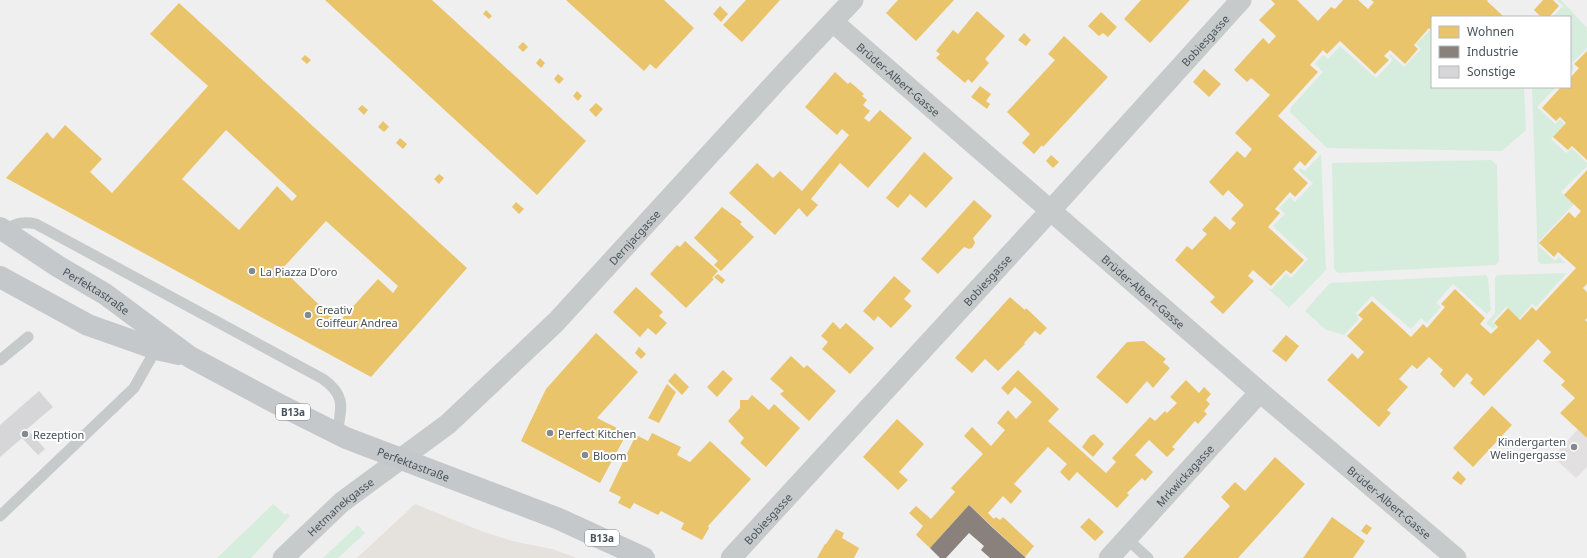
<svg xmlns="http://www.w3.org/2000/svg" width="1587" height="558" viewBox="0 0 1587 558" font-family="'Noto Sans',sans-serif">
  <rect width="100%" height="100%" fill="#f0efef"/>
  <path fill="#e5e2dd" d="M415 504 481 531 512 541 552 549 577 558H357Z"/>
  <path fill="#e2e0e1" d="M1578 429 1587 438V467L1576 478 1553 457Z"/>
  <g fill="#d6eddd">
    <path d="M1557 0H1561L1587 28V48L1572 63 1574 69 1570 73V17H1552L1563 6Z"/>
    <path d="M1430 30 1432 32V87H1524L1526 130 1502 151 1327 148 1290 112 1291 107 1323 72 1315 64 1323 55 1328 59 1340 46 1376 78 1393 60 1389 56 1390 54 1404 67 1421 49 1416 44Z"/>
    <path d="M1532 87H1556L1537 107 1555 124 1560 119 1565 124 1551 139 1566 153 1572 148 1587 163V166L1561 192 1574 204 1539 241V246L1555 261 1559 257 1566 263 1541 264 1538 261Z"/>
    <path d="M1321 154 1326 270 1289 308 1261 282 1271 290 1286 273 1291 278 1308 259 1273 226 1285 214 1279 208 1290 197 1295 202 1313 183 1298 170 1300 168 1305 171Z"/>
    <path d="M1491 160 1497 165 1499 261 1496 265 1338 273 1334 269 1332 163Z"/>
    <path d="M1567 273 1536 307 1532 304 1519 319 1506 307 1492 322 1496 326 1493 329 1486 323 1495 313V278L1497 275Z"/>
    <path d="M1486 275 1488 278 1491 310 1487 314 1453 284 1436 303 1441 307 1427 323 1421 318 1411 329 1372 296 1356 313 1359 319 1344 335 1326 330 1305 311 1330 283Z"/>
    <path d="M273 504 285 515 287 513 290 516 251 558H217Z"/>
    <path d="M358 525 365 533 338 558H323Z"/>
  </g>
  <g fill="#e9c46a" fill-rule="evenodd">
    <path d="M325 0H432L586 141 537 195Z"/>
    <path d="M566 0H664L694 28 656 69 650 64 644 71Z"/>
    <path d="M746 0H780L742 42 723 25Z"/>
    <path d="M898 0H954L916 41 886 13Z"/>
    <path d="M1141 0H1190L1150 43 1124 19Z"/>
    <path d="M1271 0H1297L1318 21 1331 7 1335 9 1343 0H1358L1368 9 1374 2 1371 0H1488L1487 1 1504 17H1432V31L1429 28 1414 45 1418 49 1405 64 1390 50 1384 56 1389 60 1375 74 1340 41 1327 54 1323 50 1310 65 1318 72 1278 116 1317 152 1305 166 1300 161 1293 169 1308 183 1295 197 1290 192 1275 209 1280 213 1268 227 1304 260 1291 274 1286 270 1271 286 1253 270 1248 276 1254 281 1223 314 1210 302 1215 297 1175 260 1187 246 1192 250 1207 234 1202 230 1215 216 1230 230 1236 223 1231 219 1244 205 1228 190 1223 196 1209 182 1237 151 1245 158 1252 149 1235 133 1270 95 1251 78 1247 82 1234 70 1263 38 1269 44 1276 36 1259 20 1275 4Z"/>
    <path d="M1543 0H1553L1559 6 1549 17H1541L1534 10Z"/>
    <path d="M179 3 467 268 371 377 6 178 47 132 53 139 65 125 102 159 90 172 112 193 208 86 150 34ZM226 130 297 196 292 201 277 186 239 230 182 179ZM326 221 398 286 393 293 378 279 338 323 282 269Z"/>
    <path d="M720 6 728 14 721 22 713 14Z"/>
    <path d="M486 10 492 16 489 19 483 14Z"/>
    <path d="M977 11 1005 36 985 59 989 63 972 83 968 79 965 83 936 58 940 54 936 51 953 30 958 34Z"/>
    <path d="M1101 12 1117 27 1108 37 1103 33 1099 36 1088 26Z"/>
    <path d="M1024 33 1031 40 1026 46 1018 40Z"/>
    <path d="M1064 36 1108 77 1043 147 1042 145 1034 154 1022 143 1030 134 1007 112 1055 60 1048 54Z"/>
    <path d="M523 42 528 47 523 52 518 47Z"/>
    <path d="M1587 51V160L1572 146 1568 150 1553 137 1566 123 1560 117 1556 121 1542 108 1561 87H1570V78L1579 68 1574 64Z"/>
    <path d="M305 55 311 60 307 64 301 59Z"/>
    <path d="M540 58 545 63 541 68 536 63Z"/>
    <path d="M1204 69 1221 84 1209 97 1193 82Z"/>
    <path d="M835 72 848 84 850 82 864 94 862 96 867 100 863 105 870 111 864 118 869 122 880 110 912 138 868 188 840 163 811 199 818 205 807 217 799 208 775 235 729 193 757 163 773 178 780 171 802 191 849 135 842 129 837 135 805 107Z"/>
    <path d="M558 74 564 79 559 84 554 79Z"/>
    <path d="M980 86 991 94 986 101 990 104 987 109 971 97Z"/>
    <path d="M577 91 582 96 578 101 573 96Z"/>
    <path d="M596 103 603 109 596 117 589 110Z"/>
    <path d="M362 105 368 110 364 115 358 109Z"/>
    <path d="M383 121 389 127 384 132 378 127Z"/>
    <path d="M400 138 407 144 403 149 396 143Z"/>
    <path d="M924 152 953 178 926 208 910 194 898 208 886 198Z"/>
    <path d="M1051 155 1059 162 1053 168 1046 161Z"/>
    <path d="M1587 170V284L1583 288 1587 292V318L1585 320 1587 322V438L1560 413 1575 398 1561 385 1565 381 1543 361 1551 352 1538 339 1484 396 1470 383 1473 379 1467 373 1454 388 1440 374 1443 370 1429 357 1417 369 1412 365 1399 379 1408 387 1387 410 1391 413 1379 427 1327 380 1352 353 1358 359 1364 352 1347 336 1363 319 1358 315 1372 301 1411 337 1423 324 1427 328 1445 307 1441 304 1455 289 1485 318 1480 324 1491 334 1498 327 1494 323 1508 308 1520 320 1532 307 1536 311 1576 268 1558 252 1554 257 1539 243 1569 212 1575 218 1581 211 1564 195Z"/>
    <path d="M439 174 444 178 439 184 434 179Z"/>
    <path d="M974 200 992 216 973 238 975 243 972 248 969 249 964 247 938 274 921 259Z"/>
    <path d="M516 202 524 209 519 214 512 207Z"/>
    <path d="M722 207 742 222 740 224 754 237 721 271 714 265 718 261 694 238Z"/>
    <path d="M685 241 718 271 712 278 714 279 686 308 650 274 677 245 680 247Z"/>
    <path d="M718 274 725 280 722 284 714 277Z"/>
    <path d="M894 276 911 291 904 299 912 306 891 328 878 316 874 321 863 311Z"/>
    <path d="M636 287 663 312 659 316 667 323 656 335 648 328 640 337 613 312Z"/>
    <path d="M1010 297 1025 310 1026 308 1047 328 1040 335 1035 331 1024 343 1025 344 998 371 985 359 972 373 955 358Z"/>
    <path d="M833 322 840 329 846 323 874 348 850 374 822 349 828 342 821 336Z"/>
    <path d="M596 333 638 372 597 418 627 433 600 483 521 441 546 389Z"/>
    <path d="M1286 335 1299 346 1286 362 1272 351Z"/>
    <path d="M1144 341 1166 359 1163 362 1170 368 1153 388 1147 381 1127 404 1096 377 1127 342Z"/>
    <path d="M639 347 646 354 641 359 635 353Z"/>
    <path d="M791 356 804 368 807 365 836 391 809 421 780 394 784 391 770 379Z"/>
    <path d="M723 370 733 379 717 397 707 387Z"/>
    <path d="M1018 370 1059 409 1048 421 1106 473 1116 462 1112 458 1150 417 1155 421 1165 411 1167 413 1177 403 1170 397 1186 380 1199 393 1204 387 1211 394 1206 400 1210 404 1204 411 1207 414 1198 424 1195 421 1172 447 1175 449 1167 457 1149 440 1135 455 1153 472 1145 481 1142 478 1127 493 1129 495 1117 508 1077 472 1069 481 1060 472 1067 464 1048 447 1014 484 1022 491 1011 504 1003 496 988 513 994 519 996 517 1000 520 1003 517 1034 546 1025 557 969 505 930 548 916 535 923 526 909 513 916 506 931 519 955 492 951 488 983 454 964 436 972 427 991 446 1005 430 997 423 1008 410 1016 419 1032 402 1015 387 1008 395 1001 388Z"/>
    <path d="M675 373 689 387 682 395 668 381Z"/>
    <path d="M667 384 676 392 659 423 648 418Z"/>
    <path d="M752 395 769 410 774 404 800 428 766 467 740 443 744 438 728 421 740 408V400H748Z"/>
    <path d="M1492 406 1512 425 1473 467 1453 448Z"/>
    <path d="M897 419 924 444 899 472 908 480 898 490 863 457Z"/>
    <path d="M652 433 681 447 677 455 690 462 710 441 751 479 708 526 709 528 702 540 681 529 684 523 661 511 658 515 634 503 630 509 618 503 621 497 609 491 636 435 648 441Z"/>
    <path d="M1094 434 1104 444 1093 457 1082 447 1090 436Z"/>
    <path d="M1275 457 1305 484 1238 558H1183L1230 506 1221 497 1235 482 1245 491Z"/>
    <path d="M1458 471 1466 479 1461 485 1452 478Z"/>
    <path d="M1332 517 1365 541 1353 558H1303Z"/>
    <path d="M1089 518 1104 532 1095 541 1080 527Z"/>
    <path d="M1366 524 1372 528 1367 535 1361 531Z"/>
    <path d="M836 529 844 533 842 538 859 548 854 558H817L825 544H826Z"/>
  </g>
  <path fill="#8a817c" d="M969 505 993 528 1026 558H990L981 550 984 546 969 533 946 558H940L930 548Z"/>
  <path fill="#d6d6d8" d="M39 391 53 407 27 429 45 449 38 455 22 438 0 457V425Z"/>
  <g fill="none" stroke-linecap="round" stroke-linejoin="round">
    <g stroke="#c7cacb" stroke-width="11">
      <path d="M5 231C15 223 23 221 36 224L323 379C347 396 341 408 337 434"/>
      <path d="M0 360 28 337"/>
      <path d="M0 516 134 388 156 349"/>
      <path d="M1127 539 1148 558"/>
    </g>
    <g stroke="#c7cacb" stroke-width="21">
      <path id="s1" d="M833 22 1260 392 1456 558"/>
      <path id="s2" d="M283 558 342 502 448 424 556 322 787 70 853 0"/>
      <path id="s3" d="M731 558 1051 210 1241 0"/>
      <path id="s4" d="M1109 558 1260 392"/>
    </g>
    <g stroke="#c5c8ca" stroke-width="22">
      <path id="s5" d="M0 228 59 267 105 294 190 357 276 403 346 438 559 519 644 558"/>
      <path d="M0 277 88 325 156 349 179 354"/>
    </g>
  </g>
  <g fill="#83898e" stroke="#fff" stroke-width="1.5">
    <circle cx="252" cy="271" r="4"/>
    <circle cx="308" cy="315" r="4"/>
    <circle cx="550" cy="433" r="4"/>
    <circle cx="25" cy="434" r="4"/>
    <circle cx="1574" cy="447" r="4"/>
    <circle cx="585" cy="455" r="4"/>
  </g>
  <g text-anchor="middle" dominant-baseline="central" stroke-width="4" stroke-linejoin="round" paint-order="stroke">
    <g fill="#fff" stroke="#7f868c" stroke-width="1">
      <rect x="276" y="404" width="34" height="16" rx="3"/>
      <rect x="585" y="530" width="34" height="16" rx="3"/>
    </g>
    <g font-size="10" font-weight="bold" fill="#48525a">
      <text x="293" y="412">B13a</text>
      <text x="602" y="538">B13a</text>
    </g>
    <g font-size="11" fill="#48525a" stroke="#fff">
      <text stroke="none"><textPath href="#s3" startOffset="702">Bobiesgasse</textPath></text>
      <text stroke="none"><textPath href="#s1" startOffset="87">Brüder-Albert-Gasse</textPath></text>
      <text stroke="none"><textPath href="#s2" startOffset="477">Dernjacgasse</textPath></text>
      <text stroke="none"><textPath href="#s3" startOffset="378">Bobiesgasse</textPath></text>
      <text stroke="none"><textPath href="#s5" startOffset="115">Perfektastraße</textPath></text>
      <text stroke="none"><textPath href="#s1" startOffset="411">Brüder-Albert-Gasse</textPath></text>
      <text stroke="none"><textPath href="#s5" startOffset="478">Perfektastraße</textPath></text>
      <text stroke="none"><textPath href="#s4" startOffset="112">Mrkwickagasse</textPath></text>
      <text stroke="none"><textPath href="#s1" startOffset="735">Brüder-Albert-Gasse</textPath></text>
      <text stroke="none"><textPath href="#s2" startOffset="77">Hetmanekgasse</textPath></text>
      <text stroke="none"><textPath href="#s3" startOffset="54">Bobiesgasse</textPath></text>
    </g>
    <g font-size="11" fill="#48525a" stroke="#fff" text-anchor="start">
      <text x="260" y="271">La Piazza D'oro</text>
      <text x="316" y="309">Creativ<tspan x="316" dy="13">Coiffeur Andrea</tspan></text>
      <text x="558" y="433">Perfect Kitchen</text>
      <text x="33" y="434">Rezeption</text>
      <text x="1566" y="441" text-anchor="end">Kindergarten<tspan x="1566" dy="13">Welingergasse</tspan></text>
      <text x="593" y="455">Bloom</text>
    </g>
  </g>
  <rect x="1431" y="16" width="140" height="72" fill="#ffffff" stroke="#b6babd"/>
  <rect x="1439" y="26" width="20" height="12" fill="#e9c46a" stroke="#b6babd"/>
  <text x="1467" y="36" font-size="12" fill="#48525a">Wohnen</text>
  <rect x="1439" y="46" width="20" height="12" fill="#8a817c" stroke="#b6babd"/>
  <text x="1467" y="56" font-size="12" fill="#48525a">Industrie</text>
  <rect x="1439" y="66" width="20" height="12" fill="#d6d6d8" stroke="#b6babd"/>
  <text x="1467" y="76" font-size="12" fill="#48525a">Sonstige</text>
</svg>
